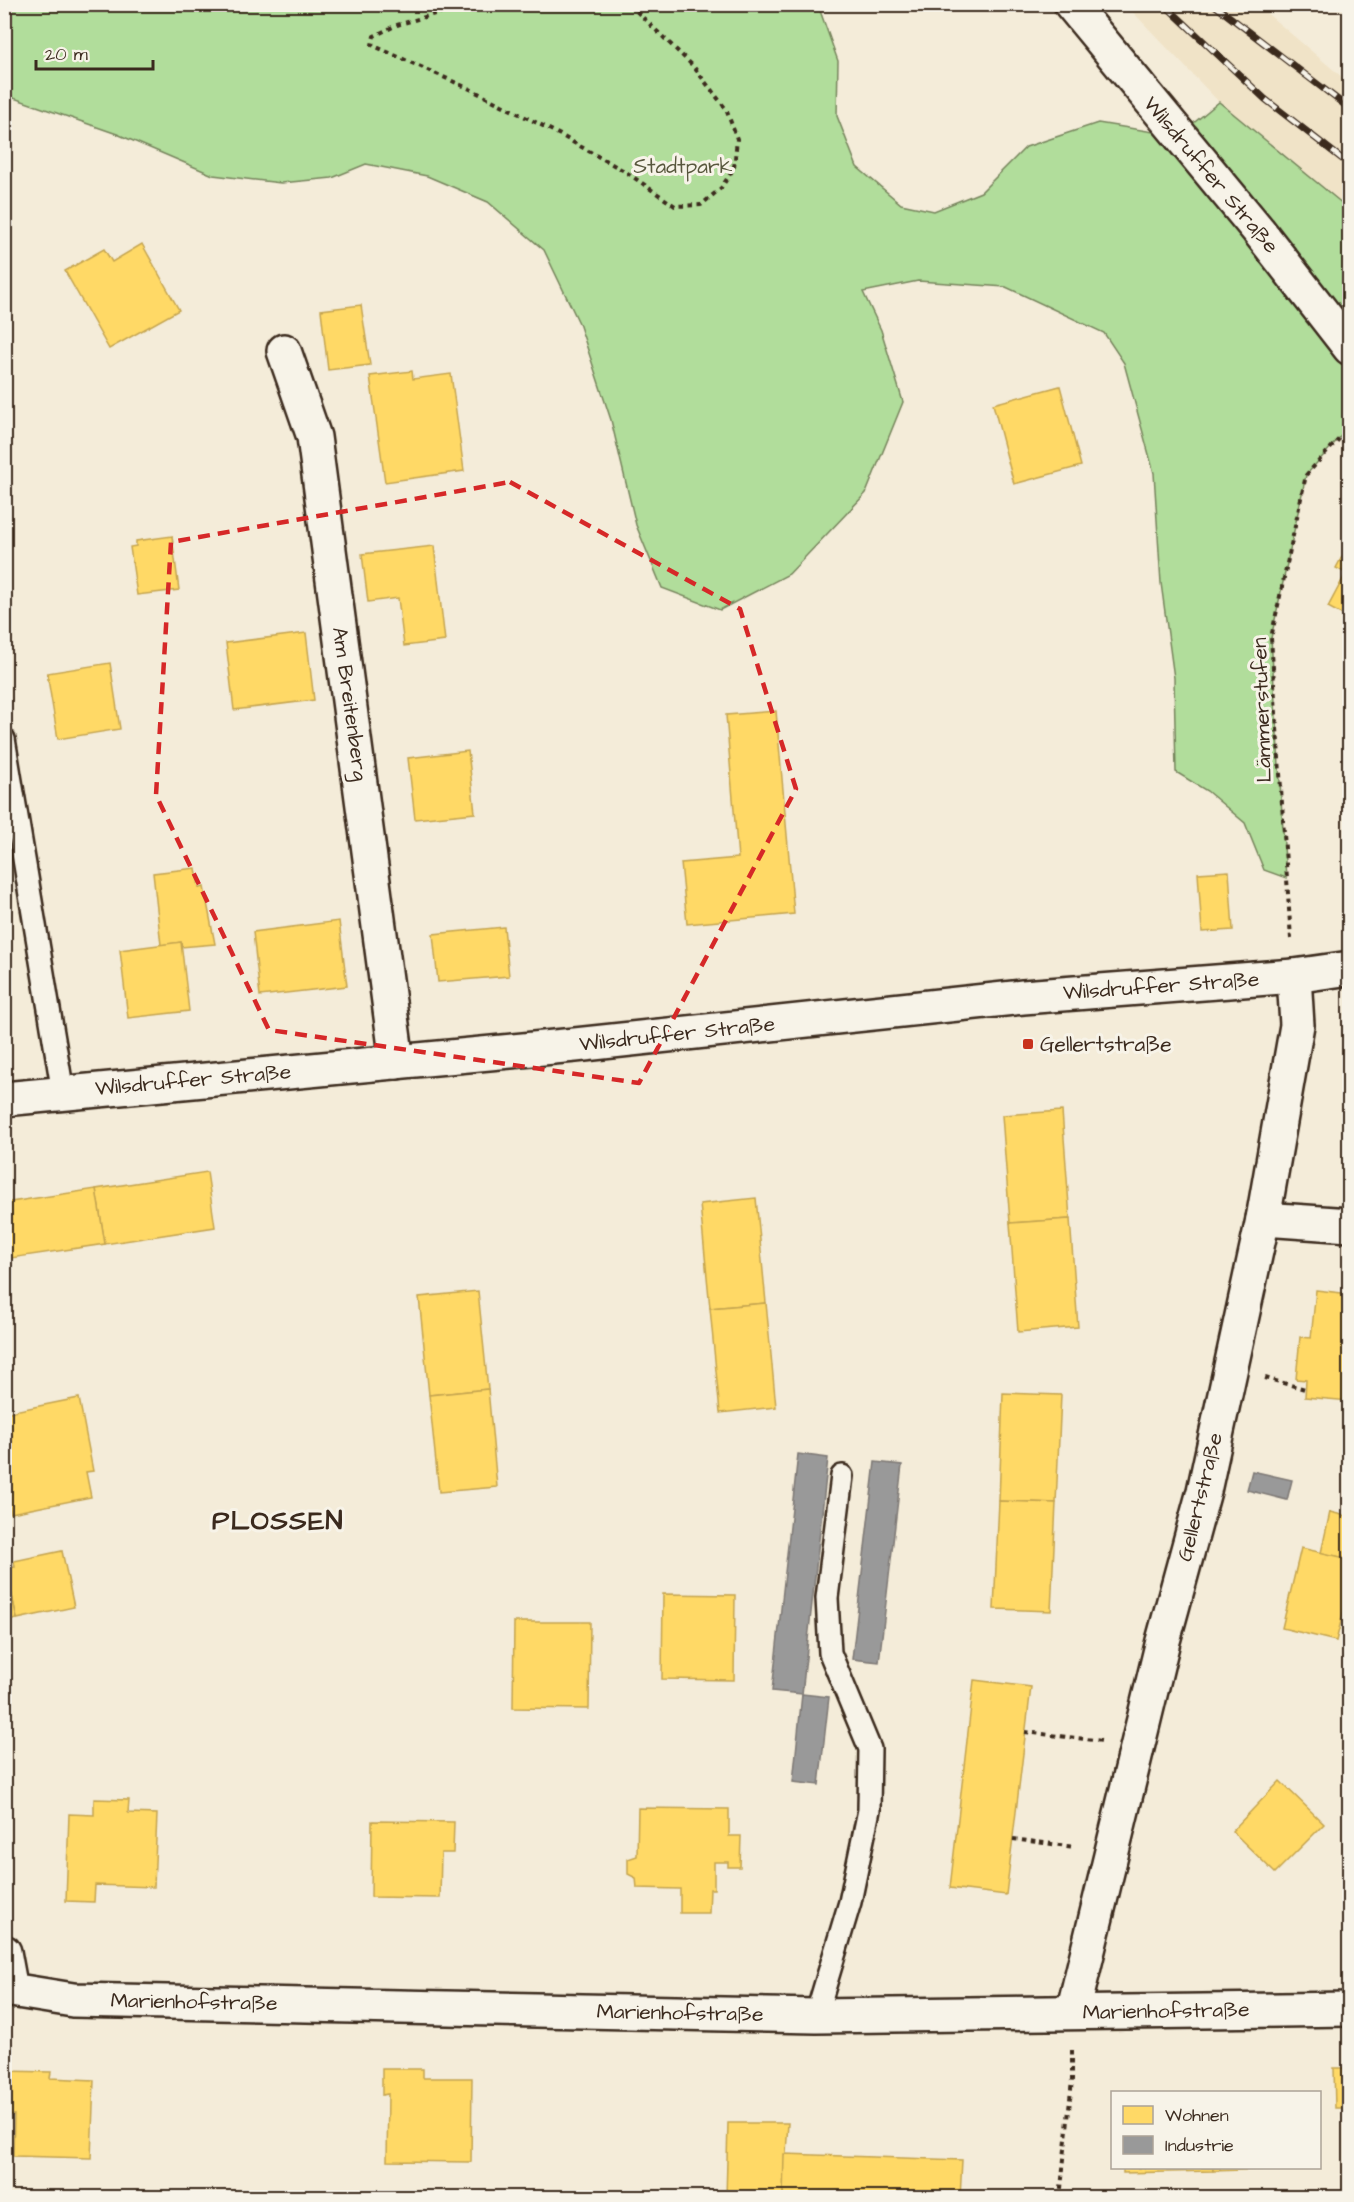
<svg xmlns="http://www.w3.org/2000/svg" width="1354" height="2202" viewBox="0 0 1354 2202" font-family="'Architects Daughter',sans-serif">
  <rect width="100%" height="100%" fill="#f4ecd9"/>
  <filter id="ink" filterUnits="userSpaceOnUse"><feTurbulence type="fractalNoise" baseFrequency=".0167" numOctaves="2"/><feDisplacementMap in="SourceGraphic" scale="12" xChannelSelector="R" yChannelSelector="G"/><feConvolveMatrix kernelMatrix="1 2 1 2 8 2 1 2 1" color-interpolation-filters="sRGB"/></filter>
  <g filter="url(#ink)">
    <path fill="#f0e3c7" d="M1126 5H1257L1349 83V209L1219 102Z"/>
    <path fill="#b1dd9b" stroke="#76845c" stroke-width="1.5" d="M5 5H818L838 61 837 116 857 167 901 204 934 211 981 192 1026 147 1098 123 1178 136 1219 102 1349 209V427L1306 475 1271 638 1286 878 1264 870 1245 823 1207 791 1176 772 1174 678 1161 583 1154 473 1124 363 1104 333 1006 287 918 281 863 292 881 330 903 402 866 493 789 574 720 610 662 588 636 525 611 420 579 323 544 250 488 202 427 176 366 164 332 178 281 183 213 175 117 134 5 95Z"/>
    <g fill="#ffd966" stroke="#c4a450" stroke-width="1.5">
      <path d="M142 244 179 310 109 349 65 271 104 249 112 262Z"/>
      <path d="M361 305 370 365 328 370 321 310Z"/>
      <path d="M412 371 413 379 451 374 464 471 385 482 370 376Z"/>
      <path d="M1060 386 1081 466 1014 484 993 404Z"/>
      <path d="M172 536 179 590 137 595 130 547 136 546V541Z"/>
      <path d="M1350 542V619L1328 607 1346 573 1336 568Z"/>
      <path d="M434 546 445 641 404 646 398 598 368 602 362 554Z"/>
      <path d="M306 633 314 700 234 710 226 643Z"/>
      <path d="M110 663 120 729 58 739 47 673Z"/>
      <path d="M776 711 794 914 687 924 681 863 738 858 726 715Z"/>
      <path d="M468 751 475 813 415 819 408 758Z"/>
      <path d="M196 868 199 888 204 887 215 944 181 947V942L161 945 153 873Z"/>
      <path d="M1229 871 1233 930 1202 932 1198 873Z"/>
      <path d="M339 921 347 986 260 996 253 932Z"/>
      <path d="M504 927 509 976 438 982 433 934Z"/>
      <path d="M181 942 189 1011 128 1018 120 950Z"/>
      <path d="M1062 1111 1070 1219 1010 1223 1002 1115Z"/>
      <path d="M207 1172 215 1227 105 1244 96 1189Z"/>
      <path d="M96 1189 105 1244 4 1259V1203Z"/>
      <path d="M756 1198 766 1303 710 1308 700 1204Z"/>
      <path d="M1070 1219 1078 1327 1018 1332 1010 1223Z"/>
      <path d="M1316 1290 1350 1294V1401L1305 1397 1306 1380 1296 1379 1300 1337 1311 1338Z"/>
      <path d="M478 1291 488 1389 429 1395 419 1297Z"/>
      <path d="M766 1303 776 1407 720 1413 710 1308Z"/>
      <path d="M488 1389 497 1487 439 1492 429 1395Z"/>
      <path d="M1003 1393 1061 1395 1056 1503 999 1501Z"/>
      <path d="M79 1398 93 1471 86 1472 91 1497 11 1513 4 1481V1413Z"/>
      <path d="M999 1501 1056 1503 1051 1611 994 1609Z"/>
      <path d="M1330 1512 1350 1517V1559L1321 1553Z"/>
      <path d="M1301 1548 1350 1559V1586L1336 1641 1282 1628Z"/>
      <path d="M62 1551 74 1607 17 1619 6 1568 15 1567 14 1561Z"/>
      <path d="M6 1568 17 1619 4 1622V1569Z"/>
      <path d="M663 1594 735 1595 734 1680 662 1679Z"/>
      <path d="M514 1622H590L589 1709 513 1708Z"/>
      <path d="M974 1680 1031 1687 1006 1895 950 1888Z"/>
      <path d="M1280 1781 1324 1824 1275 1873 1232 1831Z"/>
      <path d="M94 1799 129 1800 128 1813 157 1814 154 1887 95 1885 94 1902 66 1901 69 1814 94 1815Z"/>
      <path d="M638 1808 729 1809V1836H741L740 1867H728V1862H714V1889H710L709 1913H680V1889L637 1888 636 1878 628 1874V1859L637 1856Z"/>
      <path d="M372 1821 454 1822 453 1853H441L440 1898 371 1897Z"/>
      <path d="M1334 2068H1350V2108H1335Z"/>
      <path d="M382 2069H423V2078H472L471 2162 387 2161 388 2094 382 2095Z"/>
      <path d="M4 2071 51 2072 50 2078 94 2080 91 2158 13 2156 14 2115 4 2114Z"/>
      <path d="M728 2123H788L783 2198H726Z"/>
      <path d="M784 2154 962 2160 960 2198H783Z"/>
      <path d="M1123 2168H1213V2171L1123 2173Z"/>
      <path d="M1213 2168H1304L1213 2171Z"/>
    </g>
    <g fill="#999" stroke="#7d7874" stroke-width="1.5">
      <path d="M798 1454 828 1458 802 1694 772 1691Z"/>
      <path d="M875 1462 902 1465 879 1662 852 1659Z"/>
      <path d="M1252 1471 1292 1480 1287 1500 1247 1490Z"/>
      <path d="M802 1694 829 1697 819 1785 793 1782Z"/>
    </g>
    <g fill="none" stroke-linecap="round" stroke-linejoin="round">
      <g stroke="#3b2a1e" stroke-width="26">
        <g id="service">
          <path d="M4 739 63 1093"/>
          <path d="M816 2016 850 1902 869 1810 870 1749 830 1653 827 1598 842 1476"/>
        </g>
      </g>
      <g stroke="#3b2a1e" stroke-width="38">
        <g id="minor">
          <path d="M284 351 314 437 397 1062"/>
          <path d="M1263 1219 1350 1225"/>
          <path d="M4 1952 11 1990 73 2000 816 2016 1350 2009"/>
          <path d="M1073 2012 1163 1641 1204 1491 1263 1219 1297 1025 1294 976"/>
        </g>
      </g>
      <g stroke="#3b2a1e" stroke-width="38">
        <g id="secondary">
          <path d="M1071 4 1258 230 1350 348"/>
          <path d="M4 1099 575 1045 1023 997 1294 976 1350 968"/>
        </g>
      </g>
      <g stroke="#3b2a1e" stroke-width="4" stroke-dasharray="4.5 4.5" stroke-linecap="butt">
        <path d="M470 4 397 25 374 36 372 45 470 89 553 131 626 172 675 206 701 205 721 188 734 168 737 139 726 109 693 66 629 4"/>
        <path d="M4 417V502"/>
        <path d="M1291 939 1271 638 1306 475 1350 427"/>
        <path d="M1265 1378 1305 1389"/>
        <path d="M1025 1732 1102 1741"/>
        <path d="M1013 1839 1075 1847"/>
        <path d="M1060 2198 1072 2080V2049"/>
      </g>
      <use href="#service" stroke="#f7f3e8" stroke-width="21"/>
      <use href="#minor" stroke="#f7f3e8" stroke-width="33"/>
      <use href="#secondary" stroke="#f7f3e8" stroke-width="33"/>
      <g stroke="#3b2a1e" stroke-width="7">
        <g id="rail">
          <path d="M1164 4 1265 99 1350 165"/>
          <path d="M1213 4 1350 109"/>
        </g>
      </g>
      <use href="#rail" stroke="#f7f3e8" stroke-width="4.5" stroke-dasharray="14" stroke-linecap="butt"/>
    </g>
  </g>
  <path fill="none" stroke="#d62828" stroke-width="4.5" stroke-dasharray="12 8" stroke-linejoin="round" d="M510 482 740 609 796 789 639 1083 269 1030 156 795 171 542Z"/>
  <rect fill="#c8321e" stroke="#f7f3e8" stroke-width="2" x="1022" y="1038" width="12" height="12" rx="3"/>
  <g text-anchor="middle" dominant-baseline="central" stroke-width="6" stroke-linejoin="round" paint-order="stroke">
    <g font-size="21" fill="#58573d" stroke="#f7f3e8">
      <text x="683" y="166">Stadtpark</text>
    </g>
    <g font-size="21" fill="#3b2a1e" stroke="#f7f3e8">
      <text transform="translate(1211 175) rotate(50)">Wilsdruffer Straße</text>
      <text transform="translate(350 704) rotate(82)">Am Breitenberg</text>
      <text transform="translate(1262 710) rotate(-92)">Lämmerstufen</text>
      <text transform="translate(1161 986) rotate(-4)">Wilsdruffer Straße</text>
      <text transform="translate(677 1034) rotate(-6)">Wilsdruffer Straße</text>
      <text transform="translate(193 1080) rotate(-5)">Wilsdruffer Straße</text>
      <text transform="translate(1200 1497) rotate(-76)">Gellertstraße</text>
      <text transform="translate(194 2002) rotate(1)">Marienhofstraße</text>
      <text transform="translate(1166 2011) rotate(-1)">Marienhofstraße</text>
      <text transform="translate(680 2013) rotate(1)">Marienhofstraße</text>
    </g>
    <g font-size="21" fill="#3b2a1e" stroke="#f7f3e8" text-anchor="start">
      <text x="1040" y="1044">Gellertstraße</text>
    </g>
    <g font-size="27" font-weight="bold" letter-spacing="1.5" fill="#3b2a1e" stroke="#f7f3e8">
      <text x="278" y="1521">PLOSSEN</text>
    </g>
  </g>
  <rect width="1354" height="2202" fill="none" stroke="#f7f3e8" stroke-width="24"/>
  <rect x="12" y="12" width="1330" height="2178" fill="none" stroke="#3b2a1e" stroke-width="2" filter="url(#ink)"/>
  <rect x="1111" y="2091" width="210" height="78" fill="#f7f3e8" stroke="#aca397" stroke-width="1.5"/>
  <rect x="1123" y="2106" width="30" height="18" fill="#ffd966" stroke="#aca397" stroke-width="1.5"/>
  <text x="1165" y="2121" font-size="18" fill="#3b2a1e">Wohnen</text>
  <rect x="1123" y="2136" width="30" height="18" fill="#999999" stroke="#aca397" stroke-width="1.5"/>
  <text x="1165" y="2151" font-size="18" fill="#3b2a1e">Industrie</text>
  <path d="M36 60v9h117v-9" fill="none" stroke="#3b2a1e" stroke-width="3"/>
  <text x="45" y="60" font-size="18" fill="#3b2a1e" stroke="#f7f3e8" stroke-width="4.5" paint-order="stroke">20 m</text>
</svg>
